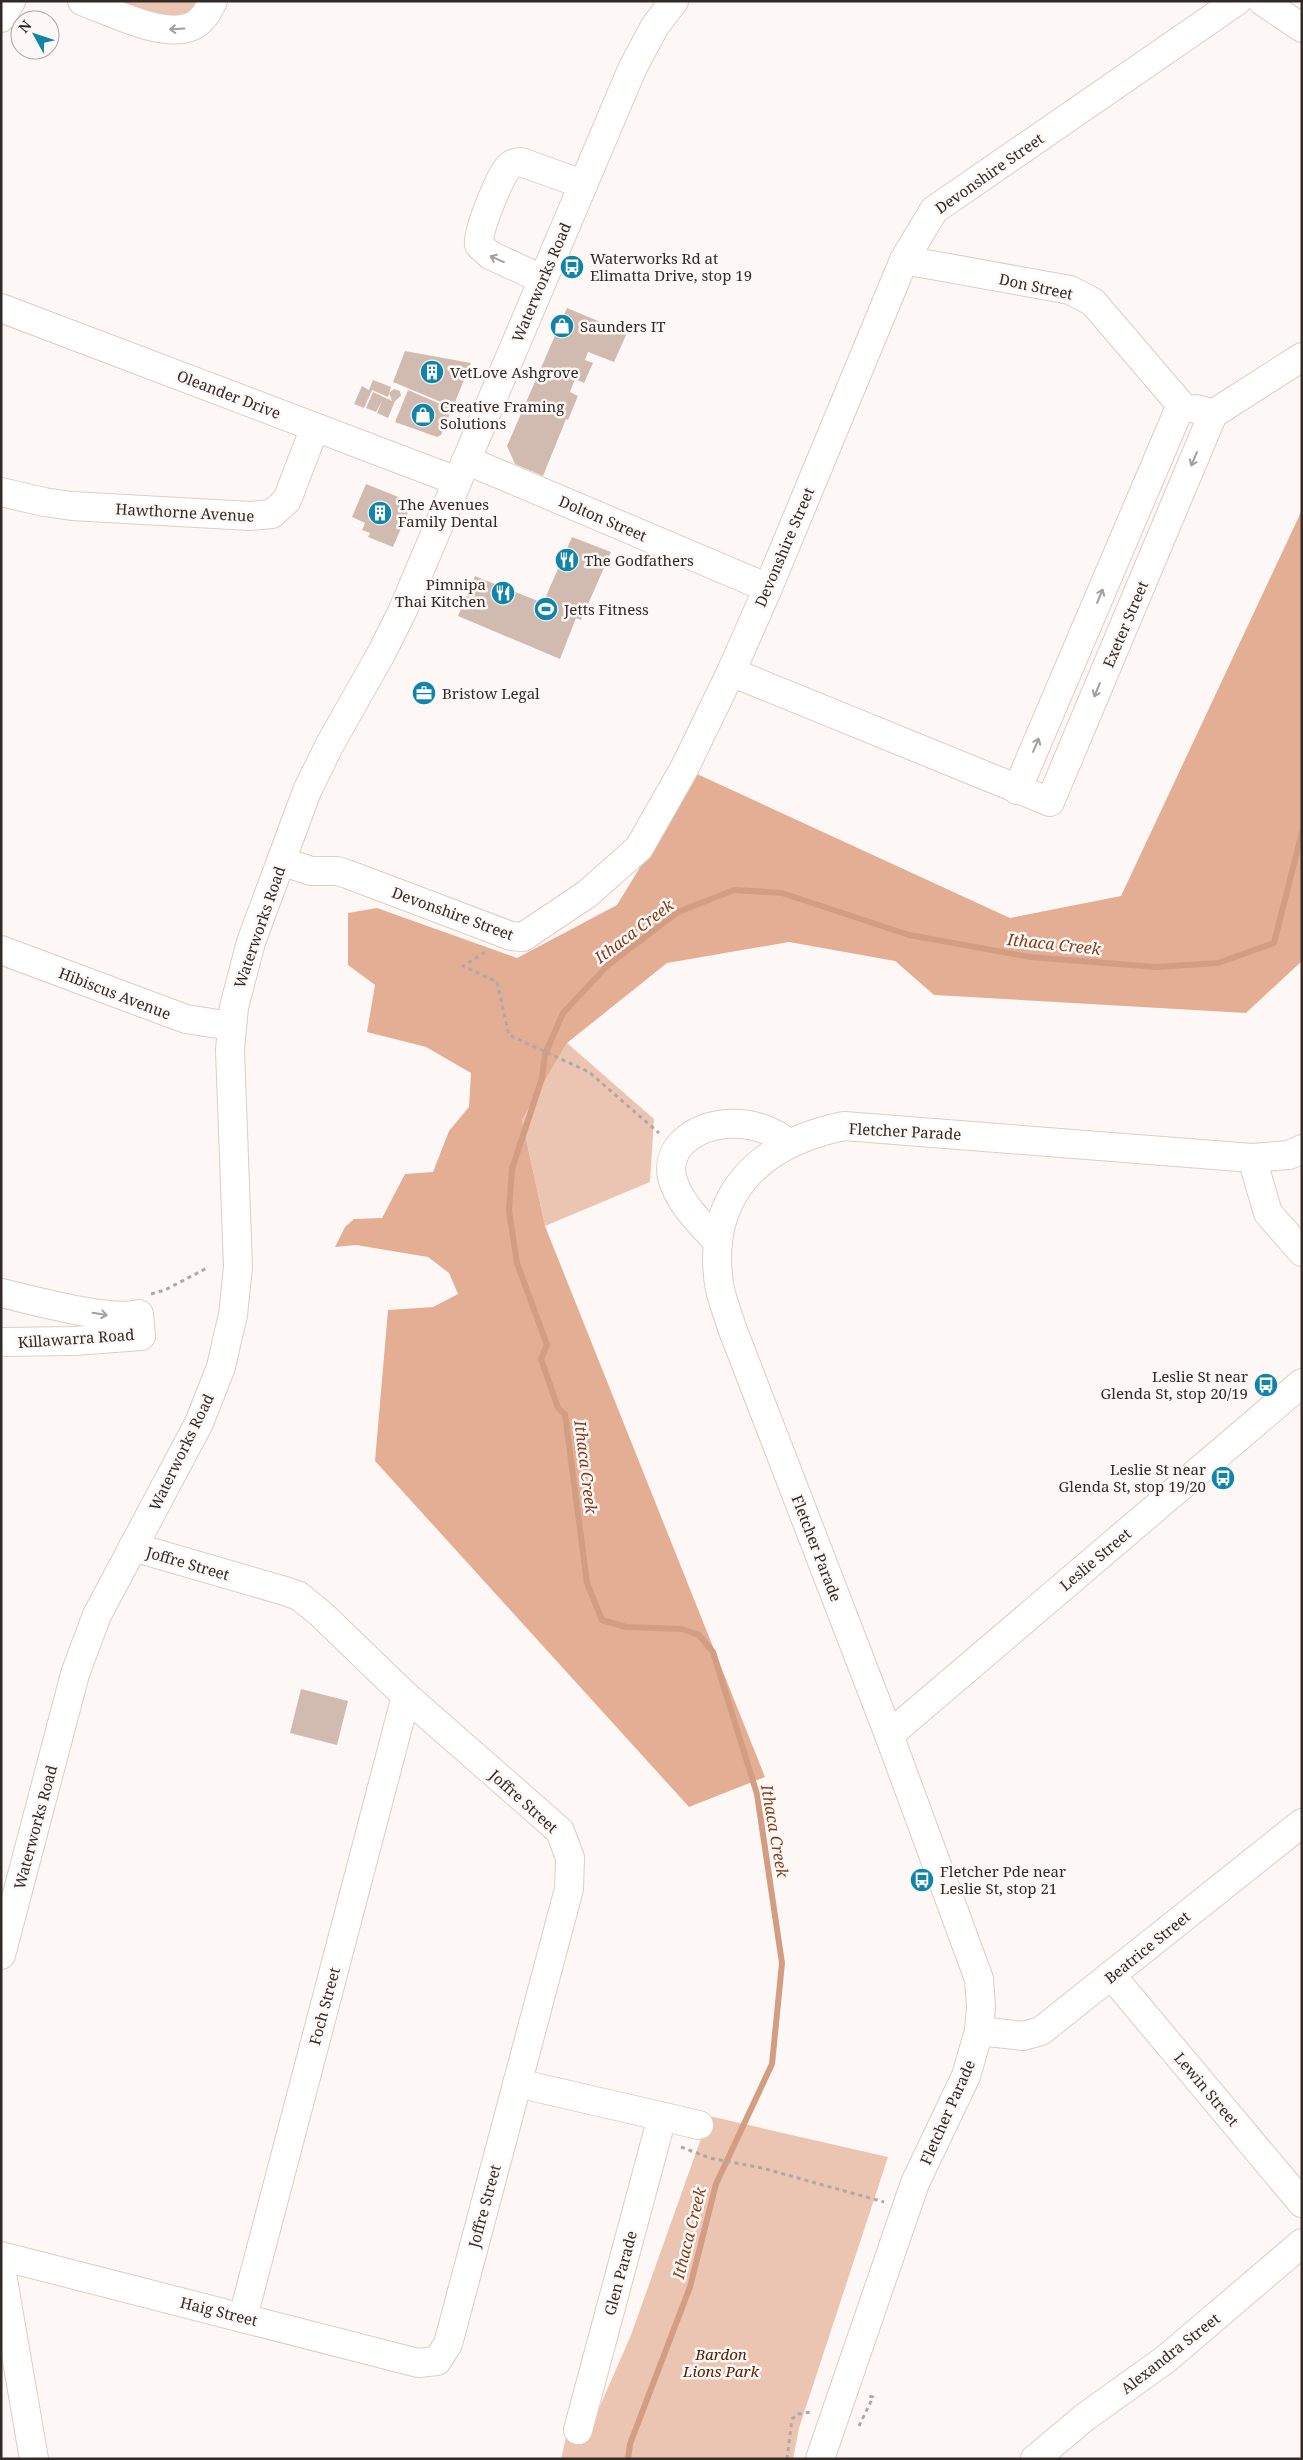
<svg xmlns="http://www.w3.org/2000/svg" width="1303" height="2460" viewBox="0 0 1303 2460" font-family="'Noto Serif',serif">
  <rect width="100%" height="100%" fill="#fdf8f6"/>
  <g fill="#ebc4b2">
    <path d="M112 1H200L192 14 176 21Z"/>
    <path d="M567 1043 654 1119 650 1182 545 1226 522 1120Z"/>
    <path d="M709 2116 888 2157 799 2428 793 2459H561L568 2429 589 2431 631 2335Z"/>
  </g>
  <path fill="#e4ae94" d="M1302 510V961L1246 1013 934 995 895 961 789 942 667 963 567 1043 522 1120 545 1226 765 1777 689 1807 375 1461 388 1310 433 1307 458 1294 449 1273 428 1257 356 1245 335 1247 345 1227 354 1219 382 1218 405 1174 433 1172 449 1131 469 1107 471 1073 426 1047 367 1032 375 985 348 965V913L377 908 517 958 617 905 697 774 1010 918 1121 896Z"/>
  <g fill="none" stroke-linecap="round" stroke-linejoin="round">
    <path stroke="#d29d83" stroke-width="6" d="M628 2459 630 2444 690 2287 716 2184 772 2064 782 1963 757 1794 713 1652 699 1635 682 1629 626 1627 602 1620 587 1583 565 1414 558 1408 541 1359 547 1345 517 1263 509 1211 512 1169 542 1078 545 1054 563 1013 608 965 678 912 734 890 782 893 909 935 1030 957 1156 967 1218 963 1274 943 1302 832"/>
  </g>
  <g fill="#d1bbb1">
    <path d="M567 308 627 333 614 362 588 352 585 360 593 363 584 383 575 379 570 392 578 396 568 420 566 419 543 476 515 464 507 446Z"/>
    <path d="M405 351 471 363 453 407 393 382Z"/>
    <path d="M373 380 391 387 388 397 372 390 364 408 354 404 362 386 369 390Z"/>
    <path d="M394 389 400 391 401 396 395 401 388 418 377 413 382 401 376 412 366 408 373 392 392 401 389 393Z"/>
    <path d="M408 390 452 409 441 435 437 437 395 422Z"/>
    <path d="M366 484 406 500 403 508 409 510 393 547 368 537 370 533 362 530 365 523 352 517Z"/>
    <path d="M572 537 611 552 581 620 576 618 560 659 458 616 475 576 543 603Z"/>
    <path d="M301 1689 348 1701 337 1745 290 1733Z"/>
  </g>
  <g fill="none" stroke-linecap="round" stroke-linejoin="round">
    <g stroke="#e2cbc1" stroke-width="30">
      <g id="minor">
        <path d="M82 1C109 11 162 38 190 27 202 23 208 11 213 1"/>
        <path d="M1 18 11 1"/>
        <path d="M904 260 1070 290 1093 302 1181 405"/>
        <path d="M542 279 490 255 479 245C476 234 499 179 507 169 511 164 515 162 521 162L582 184"/>
        <path d="M1 308 457 481"/>
        <path d="M1196 409 1213 414 1302 357"/>
        <path d="M466 460 768 588"/>
        <path d="M1 492 44 502 72 506 250 516 272 514 287 500 315 427"/>
        <path d="M731 672 1050 802 1213 414"/>
        <path d="M1017 790 1181 405"/>
        <path d="M281 861 311 871H337L347 874 511 936 523 937 587 894 639 848 685 767 731 672 768 588 904 260 934 210 1237 1"/>
        <path d="M1 950 186 1019 231 1026"/>
        <path d="M1252 1158 1268 1213 1302 1252"/>
        <path d="M718 1242C701 1224 678 1202 672 1177 669 1163 674 1151 683 1142 711 1116 760 1119 788 1143"/>
        <path d="M1 1293C33 1300 110 1322 139 1314L141 1336 74 1341 1 1342"/>
        <path d="M889 1735 1302 1383"/>
        <path d="M1111 1975 1302 2203"/>
        <path d="M979 2031 1023 2036 1041 2031 1302 1823"/>
        <path d="M517 2083 699 2125"/>
        <path d="M1 2256 418 2363 437 2361 448 2344 569 1889 570 1858 560 1831 406 1696 321 1614 299 1596 285 1591 133 1547"/>
        <path d="M1 2268 34 2459"/>
        <path d="M243 2317 406 1696"/>
        <path d="M578 2430 662 2117"/>
        <path d="M820 2459 915 2183 966 2076 979 2031 981 2007 979 1979 889 1735 732 1328C728 1314 721 1298 719 1284 706 1193 761 1143 844 1126L1252 1158 1289 1155 1302 1149"/>
        <path d="M1035 2459 1085 2417 1166 2359 1302 2243"/>
      </g>
    </g>
    <g stroke="#e2cbc1" stroke-width="30">
      <path id="major" d="M1 1955 75 1674 97 1615 199 1423 221 1367 227 1340 233 1315 238 1267 230 1050 234 1007 251 942 307 791 329 746 382 652 402 612 633 67 655 26 674 1"/>
    </g>
    <g stroke="#e2cbc1" stroke-width="30">
      <path id="highway" d="M1262 1 1302 28"/>
    </g>
    <g stroke="#afa9a6" stroke-width="3" stroke-dasharray="4 4" stroke-linecap="butt">
      <path d="M485 952 463 966 497 982 509 1035 589 1072 659 1133"/>
      <path d="M151 1294 165 1290 207 1268"/>
      <path d="M681 2147 710 2158 762 2168 884 2202"/>
      <path d="M859 2426 873 2397 867 2396"/>
      <path d="M787 2459 792 2419 798 2414 811 2412"/>
    </g>
    <use href="#minor" stroke="#fff" stroke-width="28"/>
    <use href="#major" stroke="#fff" stroke-width="28"/>
    <use href="#highway" stroke="#fff" stroke-width="28"/>
  </g>
  <defs><path id="oneway-shaft" d="M-6 0H5M1.5-3L5.5 0L1.5 3" fill="none" stroke-width="1.6" stroke-linecap="round" stroke-linejoin="round" transform="scale(1.25)"/></defs>
  <g stroke="#a39f9d">
    <use href="#oneway-shaft" transform="translate(177 29) rotate(177)"/>
    <use href="#oneway-shaft" transform="translate(497 259) rotate(-156)"/>
    <use href="#oneway-shaft" transform="translate(1194 459) rotate(113)"/>
    <use href="#oneway-shaft" transform="translate(1100 596) rotate(-67)"/>
    <use href="#oneway-shaft" transform="translate(1097 690) rotate(113)"/>
    <use href="#oneway-shaft" transform="translate(1036 745) rotate(-67)"/>
    <use href="#oneway-shaft" transform="translate(100 1314) rotate(9)"/>
  </g>
  <defs>
    <g id="bus-disc" transform="scale(1.25)"><circle r="9.5" fill="#0f85aa" stroke="#fdf8f6"/><path d="M-5-6H5V4H4V6H2V4H-2V6H-4V4H-5ZM-3.5-4V0h7V-4ZM-3.5 1.2v1.5H-2V1.2ZM2 1.2v1.5H3.5V1.2Z" fill="#fff"/></g>
    <g id="shop-disc" transform="scale(1.25)"><circle r="9.5" fill="#0f85aa" stroke="#fdf8f6"/><path d="M-5-2.5h2.3a2.7 3.5 0 0 1 5.4 0H5L5.5 6h-11ZM-1.5-2.5h3a1.5 2.3 0 0 0-3 0Z" fill="#fff"/></g>
    <g id="building-disc" transform="scale(1.25)"><circle r="9.5" fill="#0f85aa" stroke="#fdf8f6"/><path d="M-4-6H4V6H1V3H-1V6H-4ZM-2.5-4.3h1.7v1.8h-1.7ZM.8-4.3h1.7v1.8H.8ZM-2.5-1h1.7V.8h-1.7ZM.8-1h1.7V.8H.8Z" fill="#fff"/></g>
    <g id="restaurant-disc" transform="scale(1.25)"><circle r="9.5" fill="#0f85aa" stroke="#fdf8f6"/><path d="M-5-6h1v4h1v-4h1v4h1v-4h1v5L-1.5 .5V6h-2V.5L-5-1ZM5-6V6H3V1.5H1.5Q1.5-4 5-6Z" fill="#fff"/></g>
    <g id="stadium-disc" transform="scale(1.25)"><circle r="9.5" fill="#0f85aa" stroke="#fdf8f6"/><path d="M0-5a6.5 5 0 1 0 0 10a6.5 5 0 1 0 0-10ZM-3.5-1.8h7v3.6h-7Z" fill="#fff"/></g>
    <g id="office-disc" transform="scale(1.25)"><circle r="9.5" fill="#0f85aa" stroke="#fdf8f6"/><path d="M-6-3h4V-5.5h4V-3h4V5H-6ZM-1-4.5V-3h2v-1.5ZM-6 0V1H6V0Z" fill="#fff"/></g>
  </defs>
  <g fill-rule="evenodd">
    <use href="#bus-disc" x="572" y="267"/>
    <use href="#shop-disc" x="562" y="326"/>
    <use href="#building-disc" x="432" y="372"/>
    <use href="#shop-disc" x="423" y="415"/>
    <use href="#building-disc" x="380" y="513"/>
    <use href="#restaurant-disc" x="567" y="560"/>
    <use href="#restaurant-disc" x="503" y="593"/>
    <use href="#stadium-disc" x="546" y="609"/>
    <use href="#office-disc" x="424" y="693"/>
    <use href="#bus-disc" x="1266" y="1385"/>
    <use href="#bus-disc" x="1223" y="1478"/>
    <use href="#bus-disc" x="922" y="1880"/>
  </g>
  <g text-anchor="middle" dominant-baseline="central" stroke-width="5" stroke-linejoin="round" paint-order="stroke">
    <g font-size="15" fill="#322a26" stroke="#fdf8f6">
      <text transform="translate(989 173) rotate(-35)">Devonshire Street</text>
      <text transform="translate(541 282) rotate(-67)">Waterworks Road</text>
      <text transform="translate(1036 286) rotate(12)">Don Street</text>
      <text transform="translate(229 394) rotate(21)">Oleander Drive</text>
      <text transform="translate(185 512) rotate(3)">Hawthorne Avenue</text>
      <text transform="translate(603 518) rotate(23)">Dolton Street</text>
      <text transform="translate(784 547) rotate(-67)">Devonshire Street</text>
      <text transform="translate(1125 624) rotate(-67)">Exeter Street</text>
      <text transform="translate(453 913) rotate(20)">Devonshire Street</text>
      <text transform="translate(259 927) rotate(-71)">Waterworks Road</text>
      <text transform="translate(115 993) rotate(21)">Hibiscus Avenue</text>
      <text transform="translate(905 1131) rotate(3)">Fletcher Parade</text>
      <text transform="translate(76 1338) rotate(-4)">Killawarra Road</text>
      <text transform="translate(181 1452) rotate(-64)">Waterworks Road</text>
      <text transform="translate(817 1548) rotate(69)">Fletcher Parade</text>
      <text transform="translate(1095 1559) rotate(-40)">Leslie Street</text>
      <text transform="translate(188 1563) rotate(16)">Joffre Street</text>
      <text transform="translate(524 1801) rotate(42)">Joffre Street</text>
      <text transform="translate(35 1827) rotate(-75)">Waterworks Road</text>
      <text transform="translate(1147 1947) rotate(-39)">Beatrice Street</text>
      <text transform="translate(324 2006) rotate(-75)">Foch Street</text>
      <text transform="translate(1207 2089) rotate(50)">Lewin Street</text>
      <text transform="translate(947 2112) rotate(-66)">Fletcher Parade</text>
      <text transform="translate(484 2206) rotate(-75)">Joffre Street</text>
      <text transform="translate(620 2273) rotate(-75)">Glen Parade</text>
      <text transform="translate(219 2311) rotate(14)">Haig Street</text>
      <text transform="translate(1170 2353) rotate(-38)">Alexandra Street</text>
    </g>
    <g font-size="15" fill="#322a26" stroke="#fdf8f6" text-anchor="start">
      <text x="590" y="258">Waterworks Rd at<tspan x="590" dy="17">Elimatta Drive, stop 19</tspan></text>
      <text x="580" y="326">Saunders IT</text>
      <text x="450" y="372">VetLove Ashgrove</text>
      <text x="440" y="406">Creative Framing<tspan x="440" dy="17">Solutions</tspan></text>
      <text x="398" y="504">The Avenues<tspan x="398" dy="17">Family Dental</tspan></text>
      <text x="584" y="560">The Godfathers</text>
      <text x="486" y="584" text-anchor="end">Pimnipa<tspan x="486" dy="17">Thai Kitchen</tspan></text>
      <text x="564" y="609">Jetts Fitness</text>
      <text x="442" y="693">Bristow Legal</text>
      <text x="1248" y="1376" text-anchor="end">Leslie St near<tspan x="1248" dy="17">Glenda St, stop 20/19</tspan></text>
      <text x="1206" y="1469" text-anchor="end">Leslie St near<tspan x="1206" dy="17">Glenda St, stop 19/20</tspan></text>
      <text x="940" y="1871">Fletcher Pde near<tspan x="940" dy="17">Leslie St, stop 21</tspan></text>
    </g>
    <g font-size="15" font-style="italic" fill="#512003" stroke="#fdf8f6">
      <text x="721" y="2354">Bardon<tspan x="721" dy="17">Lions Park</tspan></text>
    </g>
    <g font-size="16" font-style="italic" fill="#803e1a" stroke="#fdf8f6">
      <text transform="translate(634 931) rotate(-37)">Ithaca Creek</text>
      <text transform="translate(1054 944) rotate(6)">Ithaca Creek</text>
      <text transform="translate(586 1467) rotate(83)">Ithaca Creek</text>
      <text transform="translate(775 1831) rotate(80)">Ithaca Creek</text>
      <text transform="translate(689 2233) rotate(-76)">Ithaca Creek</text>
    </g>
  </g>
  <rect width="1303" height="2460" fill="none" stroke="#322a26" stroke-width="5"/>
  <g transform="translate(35 35) rotate(310)"><circle r="24" fill="#fdf8f6" stroke="#aca6a3"/>
  <path d="M0-4L9 19L0 12L-9 19Z" fill="#0f85aa"/>
  <text y="-8" font-size="14" font-weight="bold" text-anchor="middle" fill="#322a26">N</text>
  </g>
</svg>
